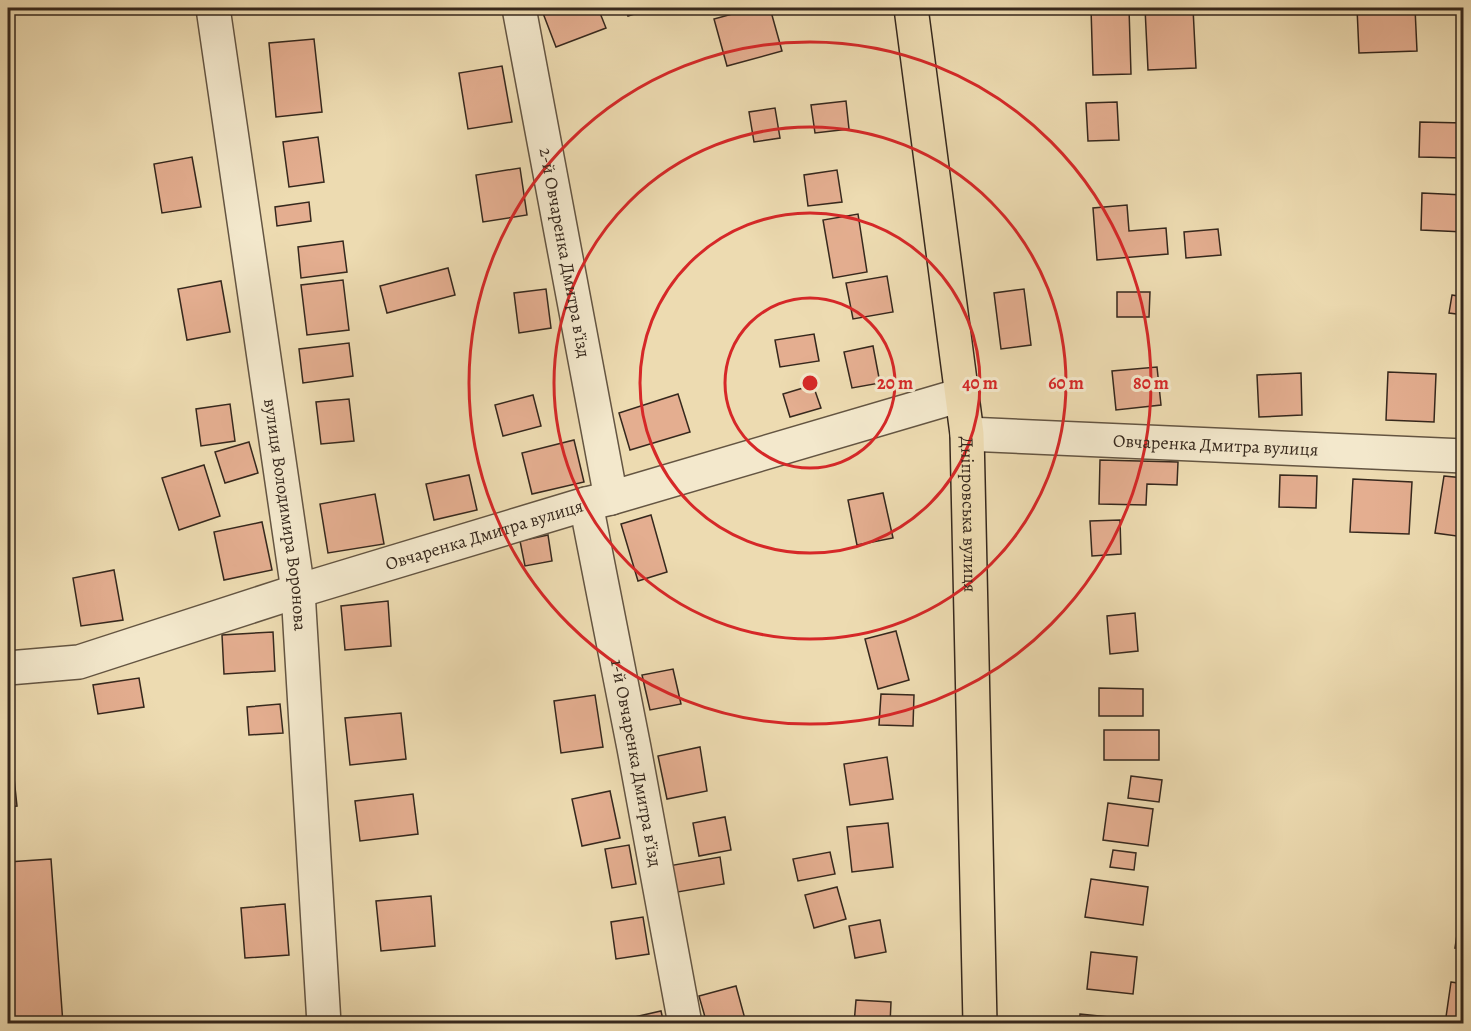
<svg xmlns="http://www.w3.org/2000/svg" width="1471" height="1031" viewBox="0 0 1471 1031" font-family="Alegreya,serif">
  <rect width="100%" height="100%" fill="#eddbb1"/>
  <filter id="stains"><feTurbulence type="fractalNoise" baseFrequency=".00333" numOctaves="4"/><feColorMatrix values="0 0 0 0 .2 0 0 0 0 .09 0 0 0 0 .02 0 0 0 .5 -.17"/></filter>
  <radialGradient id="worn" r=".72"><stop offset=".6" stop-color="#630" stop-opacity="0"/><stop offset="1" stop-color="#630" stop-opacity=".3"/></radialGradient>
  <g fill="#e4ae90" stroke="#36281d" stroke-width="1.5">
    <path d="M541 8H598L606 28 556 47Z"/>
    <path d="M625 8H653L628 16Z"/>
    <path d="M754 8H770L782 51 727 66 714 19Z"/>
    <path d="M1091 8H1129L1131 74 1093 75Z"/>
    <path d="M1145 8H1193L1196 68 1148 70Z"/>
    <path d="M1357 8H1415L1417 51 1359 53Z"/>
    <path d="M314 39 322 112 276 117 269 43Z"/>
    <path d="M502 66 512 122 468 129 459 73Z"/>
    <path d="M846 101 849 129 815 133 811 105Z"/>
    <path d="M1117 102 1119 140 1088 141 1086 103Z"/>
    <path d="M775 108 780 138 754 142 749 112Z"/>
    <path d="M1420 122 1464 123V158L1419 157Z"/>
    <path d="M318 137 324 182 289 187 283 142Z"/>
    <path d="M192 157 201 207 162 213 154 164Z"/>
    <path d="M520 168 527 215 483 222 476 175Z"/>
    <path d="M837 170 842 202 808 206 804 175Z"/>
    <path d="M1422 193 1464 195V232L1421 230Z"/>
    <path d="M309 202 311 221 277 226 275 207Z"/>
    <path d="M1127 205 1129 231 1166 228 1168 254 1097 260 1093 208Z"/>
    <path d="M858 214 867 272 833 278 823 220Z"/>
    <path d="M1218 229 1221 255 1186 258 1184 232Z"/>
    <path d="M343 241 347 272 301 278 298 247Z"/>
    <path d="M448 268 455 295 387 313 380 286Z"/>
    <path d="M887 276 893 312 853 319 846 283Z"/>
    <path d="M343 280 349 330 307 335 301 285Z"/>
    <path d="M221 281 230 332 187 340 178 289Z"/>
    <path d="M546 289 551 328 519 333 514 293Z"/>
    <path d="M1024 289 1031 345 1001 349 994 293Z"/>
    <path d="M1117 292H1150L1149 317H1117Z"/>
    <path d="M1452 295 1464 297V315L1449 313Z"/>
    <path d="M814 334 819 361 780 367 775 340Z"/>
    <path d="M349 343 353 376 303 383 299 349Z"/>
    <path d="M873 346 880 383 852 388 844 352Z"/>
    <path d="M1157 367 1161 405 1116 410 1112 371Z"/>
    <path d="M1388 372 1436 374 1434 422 1386 420Z"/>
    <path d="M1301 373 1302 415 1259 417 1257 375Z"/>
    <path d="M813 385 821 408 790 417 783 394Z"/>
    <path d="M678 394 690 432 630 450 619 413Z"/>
    <path d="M533 395 541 426 503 436 495 405Z"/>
    <path d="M349 399 354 441 321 444 316 402Z"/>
    <path d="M230 404 235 441 201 446 196 409Z"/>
    <path d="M574 440 584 482 532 494 522 453Z"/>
    <path d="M249 442 258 473 225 483 215 452Z"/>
    <path d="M1100 460 1178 462 1177 485 1147 484 1146 505 1099 504Z"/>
    <path d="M204 465 220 516 179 530 162 478Z"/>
    <path d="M469 475 477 510 434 520 426 484Z"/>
    <path d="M1280 475 1317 476 1316 508 1279 507Z"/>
    <path d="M1444 476 1464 478V537L1435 533Z"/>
    <path d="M1353 479 1412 482 1409 534 1350 532Z"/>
    <path d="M883 493 893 538 857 545 848 500Z"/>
    <path d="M375 494 384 544 328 553 320 504Z"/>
    <path d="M651 515 667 572 638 581 621 524Z"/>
    <path d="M1120 520 1121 554 1092 556 1090 521Z"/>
    <path d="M262 522 272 570 224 580 214 532Z"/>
    <path d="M548 535 552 561 525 566 520 541Z"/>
    <path d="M114 570 123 620 81 626 73 578Z"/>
    <path d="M388 601 391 646 345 650 341 606Z"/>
    <path d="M1135 613 1138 651 1110 654 1107 616Z"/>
    <path d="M896 631 909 680 878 689 865 639Z"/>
    <path d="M273 632 275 671 224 674 222 635Z"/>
    <path d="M673 669 681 704 650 710 642 675Z"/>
    <path d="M139 678 144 707 98 714 93 685Z"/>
    <path d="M1099 688 1143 689V716H1099Z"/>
    <path d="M881 694 914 695 913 726 879 725Z"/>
    <path d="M595 695 603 747 561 753 554 701Z"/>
    <path d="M280 704 283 733 249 735 247 707Z"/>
    <path d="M401 713 406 759 350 765 345 718Z"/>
    <path d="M8 721 17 806 8 807Z"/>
    <rect x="1104" y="730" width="55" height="30"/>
    <path d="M700 747 707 791 667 799 658 756Z"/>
    <path d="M887 757 893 799 850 805 844 764Z"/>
    <path d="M1131 776 1162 780 1159 802 1128 798Z"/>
    <path d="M610 791 620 838 582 846 572 799Z"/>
    <path d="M413 794 418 834 360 841 355 801Z"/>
    <path d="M1108 803 1153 809 1148 846 1103 840Z"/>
    <path d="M725 817 731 850 699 856 693 823Z"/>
    <path d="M888 823 893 867 852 872 847 827Z"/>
    <path d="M629 845 636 884 612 888 605 849Z"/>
    <path d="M1113 850 1136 853 1134 870 1110 867Z"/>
    <path d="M830 852 835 874 798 881 793 859Z"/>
    <path d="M720 857 724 884 672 893 668 866Z"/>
    <path d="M51 859 63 1024H8V862Z"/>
    <path d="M1091 879 1148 887 1143 925 1085 917Z"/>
    <path d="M837 887 846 919 814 928 805 895Z"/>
    <path d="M431 896 435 946 381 951 376 901Z"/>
    <path d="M285 904 289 955 245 958 241 908Z"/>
    <path d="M1461 908H1464V949L1455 948Z"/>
    <path d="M643 917 649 954 616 959 611 922Z"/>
    <path d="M880 920 886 952 855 958 849 926Z"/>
    <path d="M1091 952 1137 957 1133 994 1087 989Z"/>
    <path d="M1451 982 1464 984V1024H1445Z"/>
    <path d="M736 986 745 1019 728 1024H707L699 996Z"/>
    <path d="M856 1000 891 1002 890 1024H854Z"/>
    <path d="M661 1011 664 1024H609L608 1023Z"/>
    <path d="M1080 1014 1118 1018 1117 1024H1079Z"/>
    <path d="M255 1017H287L288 1024H255Z"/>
    <path d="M440 1019V1024H388Z"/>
  </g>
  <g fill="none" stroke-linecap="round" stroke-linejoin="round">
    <g stroke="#645542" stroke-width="36">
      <g id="minor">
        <path id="s1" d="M213 8 298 591 324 1024"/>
        <path id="s2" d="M519 8 611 498"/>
        <path id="s3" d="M967 434 1464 456"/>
        <path id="s4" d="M586 504 634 748 685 1024"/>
        <path id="s5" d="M8 668 79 662 298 591 586 504 611 498 961 395"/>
      </g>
    </g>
    <g stroke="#36281d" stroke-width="36">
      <g id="highway">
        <path id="s6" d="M911 8 967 434 980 1024"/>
      </g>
    </g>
    <use href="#minor" stroke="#f3e8cc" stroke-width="33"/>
    <use href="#highway" stroke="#eddbb1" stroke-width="33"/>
  </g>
  <g fill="none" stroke="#d62828" stroke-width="3">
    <circle cx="810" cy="383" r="85"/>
    <circle cx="810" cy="383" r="170"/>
    <circle cx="810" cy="383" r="256"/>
    <circle cx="810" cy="383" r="341"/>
  </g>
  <g text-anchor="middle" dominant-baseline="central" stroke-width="6" stroke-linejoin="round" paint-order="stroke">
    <g font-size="18" fill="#36281d" stroke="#f3e8cc">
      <text stroke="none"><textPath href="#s2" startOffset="249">2-й Овчаренка Дмитра в’їзд</textPath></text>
      <text stroke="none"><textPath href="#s3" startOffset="249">Овчаренка Дмитра вулиця</textPath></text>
      <text stroke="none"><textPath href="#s1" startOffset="512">вулиця Володимира Воронова</textPath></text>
      <text stroke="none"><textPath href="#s6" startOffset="510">Дніпровська вулиця</textPath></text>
      <text stroke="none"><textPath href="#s5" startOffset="496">Овчаренка Дмитра вулиця</textPath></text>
      <text stroke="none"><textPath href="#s4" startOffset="264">1-й Овчаренка Дмитра в’їзд</textPath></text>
    </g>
  </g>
  <circle cx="810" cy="383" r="9" fill="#d62828" stroke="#f3e8cc" stroke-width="3"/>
  <g font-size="18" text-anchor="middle" font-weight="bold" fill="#d62828" stroke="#f3e8cc" stroke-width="6" stroke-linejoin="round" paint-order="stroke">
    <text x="895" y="389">20 m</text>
    <text x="980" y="389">40 m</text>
    <text x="1066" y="389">60 m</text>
    <text x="1151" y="389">80 m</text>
  </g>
  <rect width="1471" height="1031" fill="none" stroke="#eddbb1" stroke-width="30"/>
  <rect x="9" y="9" width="1453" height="1013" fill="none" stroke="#36281d" stroke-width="3"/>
  <rect x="15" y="15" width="1441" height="1001" fill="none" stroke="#36281d" stroke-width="1.5"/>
  <rect width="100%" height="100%" filter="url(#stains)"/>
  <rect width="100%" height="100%" fill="url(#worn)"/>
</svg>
